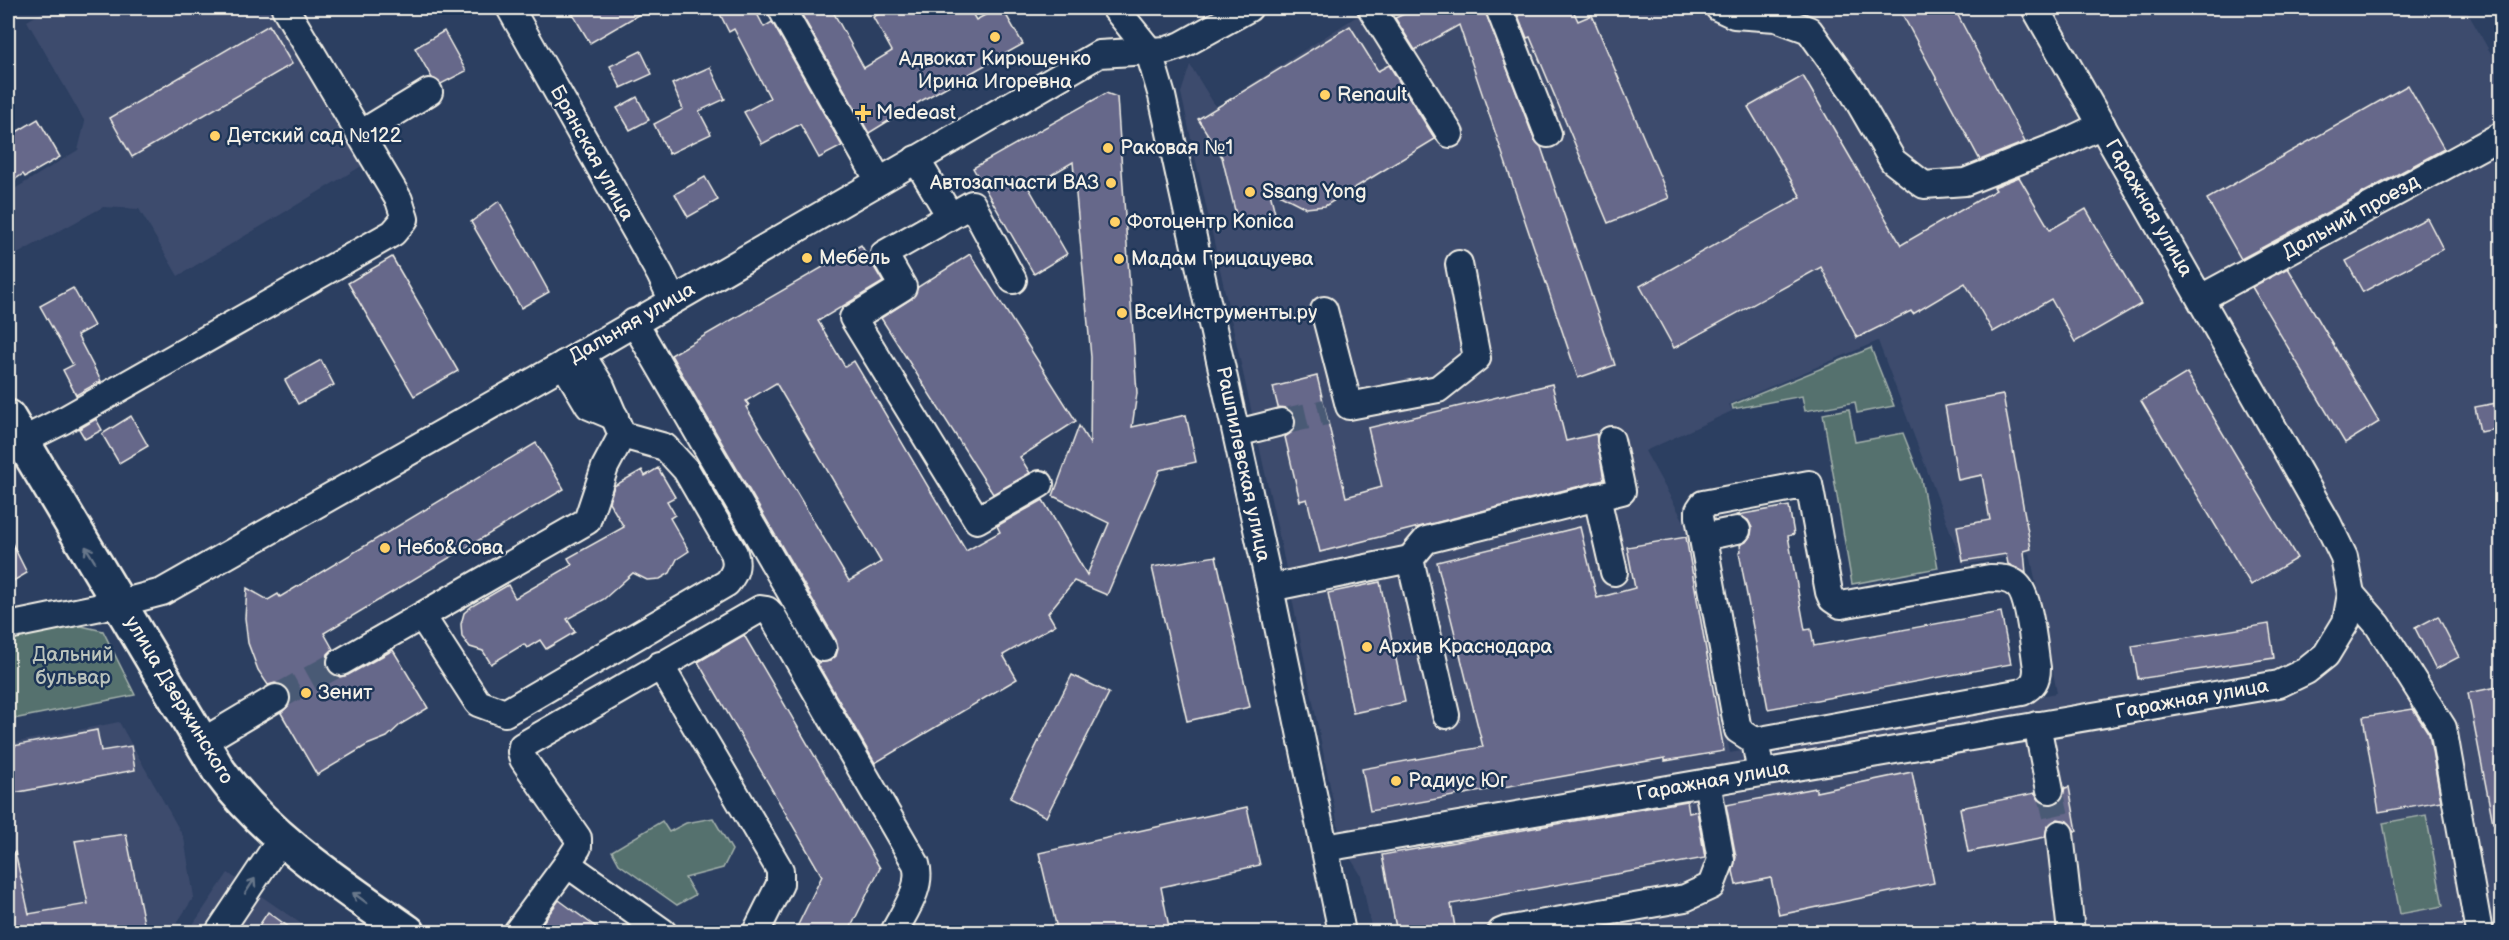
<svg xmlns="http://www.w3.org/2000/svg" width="2509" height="940" viewBox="0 0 2509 940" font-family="'Balsamiq Sans',sans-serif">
  <rect width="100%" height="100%" fill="#2c3f61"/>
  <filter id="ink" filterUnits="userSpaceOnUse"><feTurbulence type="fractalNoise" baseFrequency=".0167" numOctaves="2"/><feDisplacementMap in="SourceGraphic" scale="12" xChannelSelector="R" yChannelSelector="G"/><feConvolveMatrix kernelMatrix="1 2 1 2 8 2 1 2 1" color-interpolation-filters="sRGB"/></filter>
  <g filter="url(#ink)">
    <g fill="#3d4b6d" fill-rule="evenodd">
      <path d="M50 8H274L365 164 178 276 139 209 103 207 8 259V193L78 150 85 122 27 21Z"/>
      <path d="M1395 8H2465L2502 73 2501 932H1372L1361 875 1342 845 1282 549 1181 93 1190 65 1216 107 1365 11 1387 12ZM1878 341 1963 565 2030 553 2057 693 1730 753 1687 527 1645 451 1732 411 1729 404Z"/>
      <path d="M119 722 184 838 194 897 171 932H8V744Z"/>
      <path d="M228 873 313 932H188Z"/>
    </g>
    <g fill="#54716e" stroke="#a4b1ab" stroke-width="1.5">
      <path d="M1871 348 1894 406 1857 413 1855 402 1805 411 1802 396 1733 409 1732 405Z"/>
      <path d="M1849 409 1855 442 1903 433 1921 479 1938 568 1852 584 1823 414Z"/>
      <path d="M77 625 103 631 135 695 8 720V639Z"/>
      <path d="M2426 815 2443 906 2400 914 2383 823Z"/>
      <path d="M713 818 732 850 723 868 685 878 695 895 677 905 619 864 612 851 662 821 669 832 686 823Z"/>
    </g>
    <g fill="#66678a" stroke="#f4f1e8" stroke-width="1.5" fill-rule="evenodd">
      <path d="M569 8H650L590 43Z"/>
      <path d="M717 8H754L764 27 772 22 842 146 819 158 800 124 762 144 744 112 770 98 734 29 729 32Z"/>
      <path d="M798 8H831L864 68 892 51 873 17 890 8H969L976 20 998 8H1002L1023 44 921 101 869 133Z"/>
      <path d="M1418 8H1484L1534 139 1541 147 1615 365 1578 378 1459 25 1415 50 1395 18Z"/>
      <path d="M1515 8H1572L1578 21 1592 15 1669 198 1608 223 1530 37 1527 38Z"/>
      <path d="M1899 8H1954L2025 142 1980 160Z"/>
      <path d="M269 25 292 64 132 157 110 118Z"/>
      <path d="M1350 26 1378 71 1389 65 1435 139 1325 206 1306 208 1269 189 1276 217 1239 227 1222 157 1198 119Z"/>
      <path d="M444 31 466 71 441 84 432 78 415 48Z"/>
      <path d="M641 51 652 74 621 88 610 66Z"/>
      <path d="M710 67 725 99 699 111 711 134 669 154 654 124 683 109 672 84Z"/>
      <path d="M1803 76 1901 245 1996 190 1994 187 2019 177 2050 230 2086 209 2141 304 2075 342 2051 299 1993 332 1965 283 1913 314 1911 311 1857 338 1821 267 1674 348 1640 286 1801 197 1748 107Z"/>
      <path d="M2408 85 2444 149 2241 259 2207 199Z"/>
      <path d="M1106 93 1117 97 1137 393 1132 427 1186 415 1196 462 1160 470 1107 595 1074 581 1048 613 1055 625 1003 655 1017 679 875 763 817 663 830 661 836 656 838 649 836 640 671 355 861 245 883 282 818 321 845 367 854 361 966 551 1000 532 997 526 1043 500 1087 575 1109 523 1053 496 1079 426 1090 444 1091 357 1073 162 1029 188 1067 254 1034 274 973 168ZM776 383 881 562 849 581 746 407 749 405 746 401Z"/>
      <path d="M637 97 649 120 630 130 617 108Z"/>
      <path d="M38 119 60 157 25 177 23 174 8 184V137Z"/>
      <path d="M705 177 718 200 688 217 675 194Z"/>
      <path d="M499 201 549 292 521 308 471 222Z"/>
      <path d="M2427 218 2443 249 2363 292 2346 261Z"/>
      <path d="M970 254 1076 421 1020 457 1030 473 993 494 881 318 911 299 918 287Z"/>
      <path d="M392 257 458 371 414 396 348 283Z"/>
      <path d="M2288 268 2379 422 2345 443 2252 287Z"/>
      <path d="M73 288 94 326 77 335 101 381 76 395 63 370 73 365 40 306Z"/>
      <path d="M321 360 334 385 298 404 285 380Z"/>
      <path d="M2187 373 2297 558 2251 585 2141 401Z"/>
      <path d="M1317 376 1346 497 1382 487 1368 428 1552 384 1566 441 1596 434 1604 480 1320 552 1307 499 1300 501 1285 437 1291 433 1295 427V418L1286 408 1278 407 1273 387Z"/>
      <path d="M2003 395 2031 549 2024 551 2026 573 2008 564 2006 554 1963 561 1957 526 1990 520 1982 475 1958 480 1945 406Z"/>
      <path d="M2502 402V428L2480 432 2475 407Z"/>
      <path d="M131 416 148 446 119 463 102 434Z"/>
      <path d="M96 419 102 430 85 439 79 429Z"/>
      <path d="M536 443 564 489 324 633 333 649 328 654 326 661 328 669 333 675 340 677 348 675 393 650 428 708 401 724 387 737 367 745 317 775 281 713 289 705V691L283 685 275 683 268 685 258 670 248 643 245 618 247 588 268 600 278 594 280 597Z"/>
      <path d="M658 468 675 497 667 501 675 515 670 518 689 551 677 559 670 573 660 579 647 580 633 573 604 599 567 619 575 632 546 649 540 640 527 648 524 644 491 664 483 651 470 647 462 637 461 624 464 613 472 606 508 585 515 598 572 565 568 558 624 527 609 502 614 486 642 470 645 476Z"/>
      <path d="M1789 506 1794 534 1788 536 1805 630 1811 629 1814 646 2001 612 2011 664 1768 709 1739 552 1741 551 1740 545 1746 542 1751 535 1752 528 1748 520 1737 515Z"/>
      <path d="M1580 527 1597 598 1635 588 1627 547 1686 537 1724 751 1665 761V758L1370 811 1362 769 1483 747 1437 562Z"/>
      <path d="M8 535 27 573 8 584Z"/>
      <path d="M1216 556 1250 707 1187 721 1152 567Z"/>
      <path d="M1380 582 1405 702 1353 713 1328 593Z"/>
      <path d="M2438 616 2459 657 2436 669 2415 628Z"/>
      <path d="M2269 624 2274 658 2138 679 2132 646Z"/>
      <path d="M744 635 880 868 848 933H794L822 876 698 662Z"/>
      <path d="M1072 675 1109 693 1046 817 1010 798Z"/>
      <path d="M2502 686V822L2493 823 2468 693Z"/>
      <path d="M2413 709 2429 734 2441 801 2379 812 2363 717Z"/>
      <path d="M97 730 101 751 131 746 135 770 8 794V747Z"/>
      <path d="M1912 772 1934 883 1779 915 1771 878 1736 885 1733 871 1736 857 1726 805 1816 788V792Z"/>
      <path d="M2069 787 2077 831H2075L2067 821 2058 819 2047 827 2045 837 1968 852 1960 808 2035 793 2039 800 2052 805 2060 801 2065 788Z"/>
      <path d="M1687 801 1689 813 1697 811 1705 858 1451 904 1456 933H1397L1382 855Z"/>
      <path d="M1247 807 1260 865 1161 887 1169 927 1143 933H1058L1039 853Z"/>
      <path d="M126 834 146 933H8V853L15 852 29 914 88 904 75 841Z"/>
      <path d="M559 900 604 933H535Z"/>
      <path d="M268 912 297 933H254Z"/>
    </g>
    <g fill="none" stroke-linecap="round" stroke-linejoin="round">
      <g stroke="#4a5a75" stroke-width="26" stroke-dasharray="26 13" stroke-linecap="butt">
        <path d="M1281 422 1326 412"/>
        <path d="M276 698 341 662"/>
        <path d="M2050 790 2060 834"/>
      </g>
      <g stroke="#f4f1e8" stroke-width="30">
        <g id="minor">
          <path d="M510 8 660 274 672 299"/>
          <path d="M781 8 879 181"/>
          <path d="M1115 8 1148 49 1162 96 1270 588 1342 932"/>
          <path d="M1371 8 1450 134"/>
          <path d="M1499 8 1548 134"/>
          <path d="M1719 8 1734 15 1776 18 1809 30 1852 90 1893 161 1924 185 1965 182 2064 143 2102 125"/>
          <path d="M360 134 429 92"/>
          <path d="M916 159 950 216"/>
          <path d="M1013 280 972 204 884 254 903 287 853 318 977 520 1040 484"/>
          <path d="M2201 298 2502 135"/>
          <path d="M1324 310 1349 406 1438 389 1477 358 1459 264"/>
          <path d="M634 322 823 648"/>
          <path d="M564 364 589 406 615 417"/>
          <path d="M1237 433 1281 422"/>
          <path d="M22 441 64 420 393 233 405 219 399 200 285 8"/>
          <path d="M1597 497 1614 572"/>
          <path d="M1703 537 1737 530"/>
          <path d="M1410 559 1426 540 1622 491 1611 440"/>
          <path d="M1270 588 1410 559 1446 715"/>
          <path d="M2351 594 2378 625 2443 728 2479 932"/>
          <path d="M422 616 478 703 505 713 727 583C735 573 738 566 734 553L686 470 665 447 622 435"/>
          <path d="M8 626 120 603 162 592 564 364 1099 54 1167 50 1182 45 1249 8"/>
          <path d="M341 662 587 521 605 467 622 435 601 386 581 354"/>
          <path d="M660 665 780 870V884L756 932"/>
          <path d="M2037 725 2050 790"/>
          <path d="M1755 741 2022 692C2033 686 2037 681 2037 668 2034 650 2030 596 2017 585 2009 578 2000 578 1990 578L1841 605 1832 599 1829 592 1809 484 1703 504 1699 510V517L1738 730 1755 741 1761 773"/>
          <path d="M202 742 276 698"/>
          <path d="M2060 834 2071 932"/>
          <path d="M1325 848 2279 684 2306 671 2326 655 2346 622 2351 594 2344 557 2328 524 2035 8"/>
          <path d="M567 864 578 847V838L523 759 521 752 522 746 760 609 767 610 772 615 916 864C923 887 904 912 894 932"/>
          <path d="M219 932 281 839"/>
          <path d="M517 932 567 864 663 932"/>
          <path d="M1501 932 1506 930 1685 898 1711 886 1721 860 1707 782"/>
        </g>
      </g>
      <g stroke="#f4f1e8" stroke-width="38">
        <path id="major" d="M8 417 219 771C269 839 340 884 408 932"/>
      </g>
      <use href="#minor" stroke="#1d3557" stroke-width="26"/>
      <use href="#major" stroke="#1d3557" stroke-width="33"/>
    </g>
    <defs><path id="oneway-shaft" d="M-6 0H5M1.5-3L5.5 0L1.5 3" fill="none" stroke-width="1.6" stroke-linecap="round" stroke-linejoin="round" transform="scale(1.5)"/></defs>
    <g stroke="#68778a">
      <use href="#oneway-shaft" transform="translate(90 554) rotate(-121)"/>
      <use href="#oneway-shaft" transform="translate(250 886) rotate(-57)"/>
      <use href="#oneway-shaft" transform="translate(360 898) rotate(-144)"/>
    </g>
  </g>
  <g fill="#ffd166" stroke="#1d3557" stroke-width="2">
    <circle cx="995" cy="37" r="6"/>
    <circle cx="1325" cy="95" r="6"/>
    <path d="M860 104h6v6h6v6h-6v6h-6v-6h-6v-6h6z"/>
    <circle cx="215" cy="136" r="6"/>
    <circle cx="1108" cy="148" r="6"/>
    <circle cx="1111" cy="183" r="6"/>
    <circle cx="1250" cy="192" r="6"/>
    <circle cx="1115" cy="222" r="6"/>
    <circle cx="807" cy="258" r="6"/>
    <circle cx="1119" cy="259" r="6"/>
    <circle cx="1122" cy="313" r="6"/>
    <circle cx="385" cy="548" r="6"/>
    <circle cx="1367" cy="647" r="6"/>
    <circle cx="306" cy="693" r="6"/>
    <circle cx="1396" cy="781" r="6"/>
  </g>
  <g text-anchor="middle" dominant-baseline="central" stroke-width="5" stroke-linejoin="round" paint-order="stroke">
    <g font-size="20" fill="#f4f1e8" stroke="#1d3557" text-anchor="start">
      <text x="995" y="59" text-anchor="middle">Адвокат Кирющенко<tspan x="995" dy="23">Ирина Игоревна</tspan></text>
      <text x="1337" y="95">Renault</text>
      <text x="876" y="113">Medeast</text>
      <text x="227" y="136">Детский сад №122</text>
      <text x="1120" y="148">Раковая №1</text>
      <text x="1099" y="183" text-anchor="end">Автозапчасти ВАЗ</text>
      <text x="1262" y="192">Ssang Yong</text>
      <text x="1127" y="222">Фотоцентр Konica</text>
      <text x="819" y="258">Мебель</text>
      <text x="1131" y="259">Мадам Грицацуева</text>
      <text x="1134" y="313">ВсеИнструменты.ру</text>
      <text x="397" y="548">Небо&amp;Сова</text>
      <text x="1379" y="647">Архив Краснодара</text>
      <text x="318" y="693">Зенит</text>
      <text x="1408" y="781">Радиус Юг</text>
    </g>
    <g font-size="20" fill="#f4f1e8" stroke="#1d3557">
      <text transform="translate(592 153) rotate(61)">Брянская улица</text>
      <text transform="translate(2149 208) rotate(60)">Гаражная улица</text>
      <text transform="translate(2351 217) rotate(-29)">Дальний проезд</text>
      <text transform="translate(632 323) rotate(-30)">Дальняя улица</text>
      <text transform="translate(1243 464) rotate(78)">Рашпилевская улица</text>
      <text transform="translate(2192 699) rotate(-10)">Гаражная улица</text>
      <text transform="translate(179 700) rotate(59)">улица Дзержинского</text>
      <text transform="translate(1713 781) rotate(-10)">Гаражная улица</text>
    </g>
    <g font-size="20" fill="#bcc4bd" stroke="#1d3557">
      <text x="73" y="655">Дальний<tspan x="73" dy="23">бульвар</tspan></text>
    </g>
  </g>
  <rect width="2509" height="940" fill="none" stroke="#1d3557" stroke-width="30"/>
  <rect x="15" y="15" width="2479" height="910" fill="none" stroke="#f4f1e8" stroke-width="2" filter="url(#ink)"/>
</svg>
